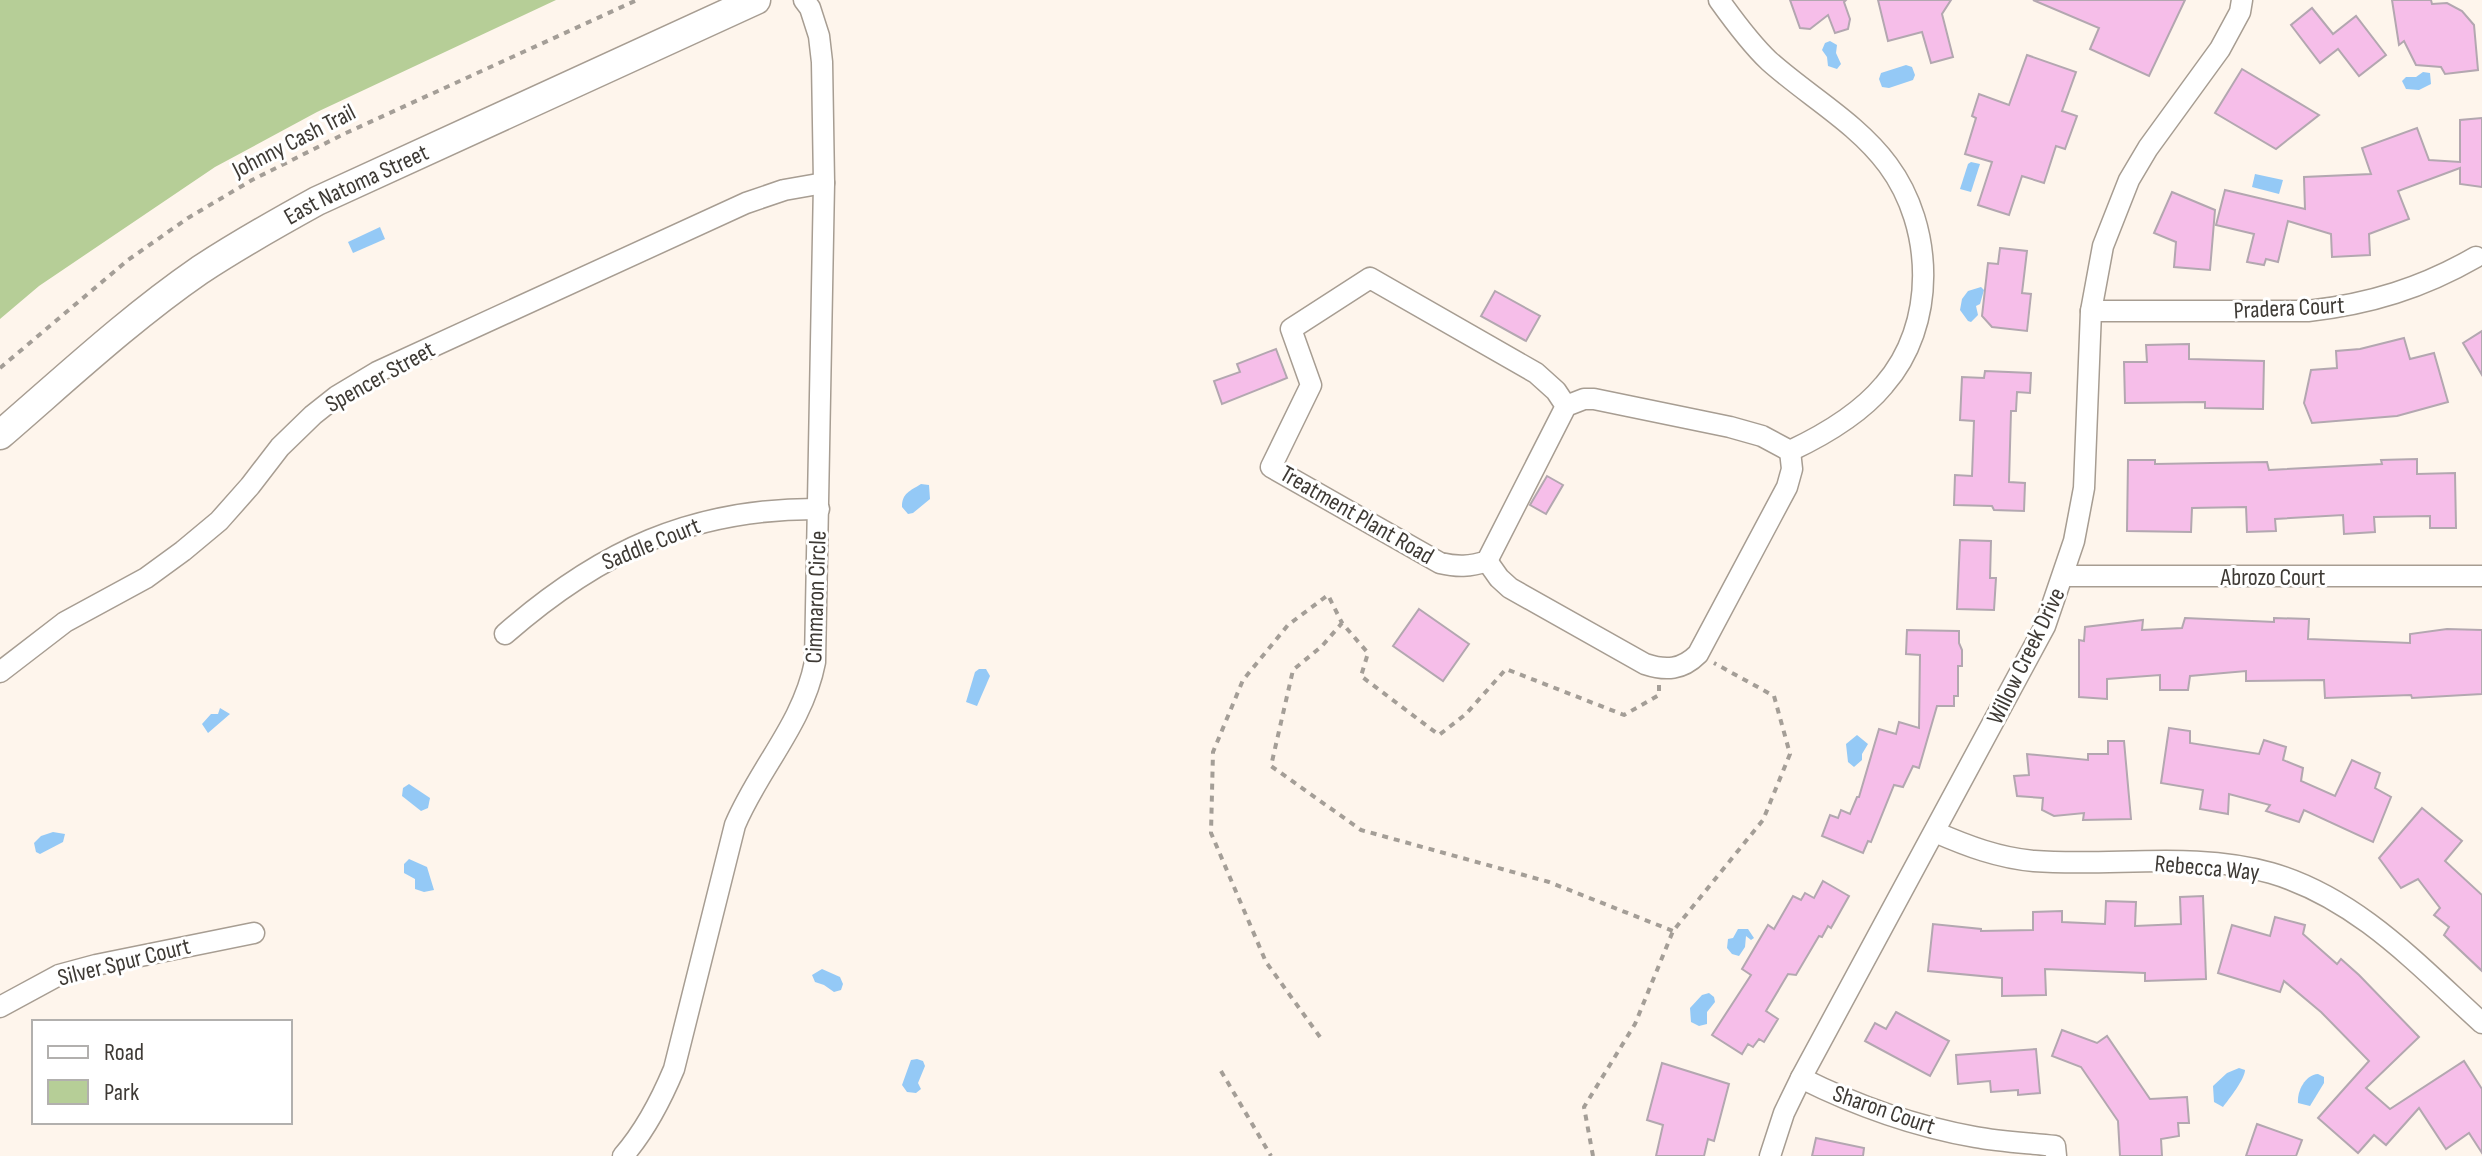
<svg xmlns="http://www.w3.org/2000/svg" width="2482" height="1156" viewBox="0 0 2482 1156" font-family="'Sofia Sans Condensed',sans-serif">
  <rect width="100%" height="100%" fill="#fef5ec"/>
  <path fill="#b6ce97" d="M0 0H556L317 112 215 167 39 286 0 319Z"/>
  <g fill="#94c9f6">
    <path d="M1830 41 1837 45 1836 53 1841 64 1837 69 1828 66 1827 57 1822 50 1825 43Z"/>
    <path d="M1906 65 1912 67 1915 75 1913 80 1889 88 1882 87 1879 79 1881 73Z"/>
    <path d="M2423 72 2430 73 2431 84 2419 90 2406 89 2402 81 2406 77H2416Z"/>
    <path d="M1971 162 1980 164 1971 192 1960 189 1968 164Z"/>
    <path d="M2255 174 2283 180 2279 194 2252 187Z"/>
    <path d="M380 227 385 239 353 253 348 242Z"/>
    <path d="M1981 287 1984 290 1980 304 1976 306 1978 315 1971 322 1968 321 1960 310 1962 299 1968 291Z"/>
    <path d="M921 484 929 485 930 499 913 513 908 514 902 507C902 493 910 491 921 484Z"/>
    <path d="M979 669H986L990 676 977 706 966 702 975 672Z"/>
    <path d="M220 708 230 714 208 733 202 724 211 714H218Z"/>
    <path d="M1857 735 1868 744 1862 754V760L1854 767 1848 762 1846 744Z"/>
    <path d="M409 784 430 798 428 808 421 811 402 796 403 788Z"/>
    <path d="M53 832 65 834 63 842 40 854 36 852 34 843 41 836Z"/>
    <path d="M409 859 427 867 434 890 424 892 415 889V879L404 873V864Z"/>
    <path d="M1738 929H1748L1754 938 1751 940 1746 936 1745 947 1739 956 1732 954 1727 948 1728 939 1733 938Z"/>
    <path d="M822 969 840 977 843 984 841 990 834 992 824 985 815 982 812 975Z"/>
    <path d="M1709 993 1714 997 1715 1002 1707 1012V1024L1699 1026 1691 1022 1690 1008 1702 995Z"/>
    <path d="M917 1059 923 1061 925 1066 918 1083 921 1089 916 1093 907 1092 902 1085 911 1060Z"/>
    <path d="M2239 1068 2245 1070C2245 1079 2229 1099 2223 1107L2214 1102 2213 1086 2227 1073Z"/>
    <path d="M2318 1074 2324 1077V1083L2310 1106 2298 1103C2297 1091 2305 1075 2318 1074Z"/>
  </g>
  <g fill="#f6bee9" stroke="#b3a7b0" stroke-width="2">
    <path d="M1790 0H1846L1844 2 1850 19 1848 29 1835 33 1828 15 1810 29 1800 28Z"/>
    <path d="M1878 0H1951L1942 14 1953 57 1931 63 1922 32 1888 41Z"/>
    <path d="M2033 0H2185L2149 76 2090 49 2099 28Z"/>
    <path d="M2392 0H2431L2432 4 2447 3 2462 11 2474 25 2478 70 2445 74 2441 67 2416 65 2404 41 2399 45Z"/>
    <path d="M2312 8 2333 34 2356 16 2386 55 2359 76 2338 49 2320 63 2291 25Z"/>
    <path d="M2027 55 2076 72 2062 111 2077 116 2065 149 2056 146 2044 183 2022 176 2009 215 1978 205 1992 162 1965 154 1976 118 1972 116 1979 94 2009 105Z"/>
    <path d="M2242 69 2319 115 2276 149 2215 113Z"/>
    <path d="M2482 118V187L2460 184V168L2398 191 2409 219 2369 234 2370 255 2332 257 2331 234 2288 221 2278 262 2266 259 2264 265 2247 262 2254 234 2216 225 2225 190 2305 209 2304 177 2371 174 2362 148 2417 128 2429 160 2460 162V120Z"/>
    <path d="M2172 192 2215 210 2210 270 2174 267 2176 242 2154 233Z"/>
    <path d="M2000 248 2027 251 2022 293 2031 294 2027 331 1992 327 1982 316 1988 263 1998 264Z"/>
    <path d="M1495 291 1540 316 1526 341 1481 316Z"/>
    <path d="M2482 331V375L2463 343Z"/>
    <path d="M2404 338 2410 359 2434 353 2448 402 2397 416 2312 423 2304 403 2311 370 2337 368 2336 351 2360 349Z"/>
    <path d="M2189 344V359L2264 361 2263 409 2205 408V402L2125 403 2124 362H2147L2146 345Z"/>
    <path d="M1276 349 1287 378 1222 404 1214 381 1240 372 1237 364Z"/>
    <path d="M1985 371 2031 373 2030 393 2017 392 2016 411H2011L2009 482 2025 483 2024 511 1994 510 1992 506 1954 505 1955 475 1972 476 1974 421 1960 420 1962 377 1984 378Z"/>
    <path d="M2417 459V474L2455 473 2456 528H2430V516L2374 517 2375 532 2344 534 2343 515 2275 519 2276 531 2247 532 2246 507 2192 508 2191 532 2127 531 2128 460H2155V464L2267 462 2269 470 2382 464 2381 460Z"/>
    <path d="M1547 476 1563 485 1546 514 1530 505Z"/>
    <path d="M1960 540 1991 541 1990 578H1996L1994 610 1957 609Z"/>
    <path d="M1419 609 1469 644 1443 681 1393 646Z"/>
    <path d="M2185 618 2274 622V618L2309 619 2308 639 2410 643V634L2447 629 2482 630V694L2412 698 2411 695 2325 698 2324 680 2246 681V671L2190 676 2188 690H2160V675L2107 679V699L2079 697V640L2084 641 2085 627 2143 620 2142 630 2182 628Z"/>
    <path d="M1907 630 1959 631V643L1962 650V666H1958V696H1954V706H1937L1919 768 1913 766 1903 787 1894 785 1871 842 1868 841 1863 853 1822 836 1830 815 1838 818 1841 810 1850 814 1857 797H1859L1879 729 1896 734 1899 722 1919 728 1920 655 1906 654Z"/>
    <path d="M2169 728 2190 731V743L2259 754 2264 740 2286 747 2283 760 2303 768 2301 781 2335 796 2352 760 2380 773 2375 788 2391 797 2373 842 2304 810 2299 822 2266 811 2270 805 2229 794 2228 814 2200 809 2203 790 2161 783Z"/>
    <path d="M2108 741H2124L2131 819 2083 820 2084 813 2054 816 2042 810 2043 798 2017 796 2014 776 2029 775 2027 754 2088 760V754H2108Z"/>
    <path d="M2422 808 2462 841 2445 861 2482 895V971L2444 935 2449 927 2434 915 2440 908 2418 879 2401 888 2379 858Z"/>
    <path d="M1823 881 1849 896 1831 928 1828 926 1822 937 1819 936 1796 975 1788 974 1766 1011 1778 1019 1764 1042 1759 1039 1753 1047 1748 1044 1742 1054 1712 1035 1751 975 1742 969 1768 925 1774 929 1793 896 1801 900 1805 893 1814 898Z"/>
    <path d="M2203 896 2206 979 2145 981V973L2045 969 2046 995 2002 996V978L1928 971 1933 924 1981 929V931L2033 930V912L2062 911V922L2105 924 2106 901 2136 902 2135 926 2181 924 2180 897Z"/>
    <path d="M2275 917 2305 925 2303 934 2337 964 2341 959 2359 975 2419 1037 2366 1088 2390 1109 2464 1061 2482 1089V1153L2469 1133 2446 1149 2419 1108 2386 1145 2374 1135 2358 1153 2318 1118 2369 1061 2321 1012 2284 981 2280 992 2218 973 2232 925 2270 936Z"/>
    <path d="M1896 1012 1949 1041 1930 1076 1865 1041 1875 1023 1886 1029Z"/>
    <path d="M2062 1030 2097 1043 2107 1036 2150 1099 2187 1097 2189 1123H2178L2179 1136 2161 1139 2162 1156H2120L2118 1121 2081 1067 2052 1056Z"/>
    <path d="M2036 1049 2040 1093 2018 1095V1090L1991 1092 1990 1081 1958 1084 1956 1055Z"/>
    <path d="M1662 1063 1729 1084 1714 1141 1708 1139 1704 1156H1656L1663 1125 1647 1120Z"/>
    <path d="M2257 1124 2302 1140 2296 1156H2246Z"/>
    <path d="M1816 1138 1864 1148 1863 1156H1812Z"/>
  </g>
  <g fill="none" stroke-linecap="round" stroke-linejoin="round">
    <g stroke="#a79d92" stroke-width="23">
      <g id="minor">
        <path d="M2091 311H2308C2370 304 2422 288 2476 257"/>
        <path d="M1566 406 1556 391 1536 373 1370 278 1291 329 1311 385 1271 467 1440 563C1457 567 1470 567 1487 561L1566 406 1584 399H1594L1730 427 1762 436 1790 451C1824 435 1860 414 1884 385 1937 325 1934 227 1888 165 1857 123 1808 96 1769 61 1750 43 1734 21 1719 0"/>
        <path d="M1487 561 1499 578 1510 588 1645 664C1666 671 1682 670 1698 654L1787 487 1792 469 1790 451"/>
        <path d="M2064 576H2482"/>
        <path d="M505 634C600 551 692 508 819 509"/>
        <path d="M0 672 65 622 146 578 183 551 219 521 250 486 280 447 313 415 337 396 377 372 746 203 784 190 824 183"/>
        <path d="M1935 832C1967 846 1999 858 2034 861 2112 867 2194 851 2271 873 2357 898 2417 964 2482 1023"/>
        <path d="M0 1007 59 975 96 965 254 933"/>
        <path d="M1801 1078C1857 1106 1913 1126 1975 1137 2002 1142 2029 1143 2055 1146L2056 1156"/>
        <path d="M623 1156C645 1131 661 1100 674 1069L735 825C759 768 803 724 815 662L824 183 822 62 819 36 810 8 804 0"/>
        <path d="M1770 1156 1784 1113 1801 1078 2045 626 2074 541 2084 488 2091 311 2103 246 2129 180 2148 148 2220 49 2240 12 2242 0"/>
      </g>
    </g>
    <g stroke="#a79d92" stroke-width="31">
      <g id="secondary">
        <path id="s1" d="M0 435C65 379 129 319 200 270 238 245 277 223 317 201L756 0"/>
      </g>
    </g>
    <g stroke="#a49e97" stroke-width="4" stroke-dasharray="6 6" stroke-linecap="butt">
      <path d="M0 368 128 260 188 218 252 180 346 133 637 0"/>
      <path d="M1659 685V695L1624 715 1506 669 1466 714 1439 735 1361 676 1368 653 1342 623 1322 646 1293 670 1271 766 1361 830 1549 882 1673 931"/>
      <path d="M1320 1037 1266 962 1211 833 1213 752 1243 680 1288 625 1328 595 1342 623"/>
      <path d="M1221 1071 1271 1156"/>
      <path d="M1593 1156 1584 1107 1635 1024 1673 931 1763 820 1790 754 1774 696 1714 663"/>
    </g>
    <use href="#minor" stroke="#fff" stroke-width="20"/>
    <use href="#secondary" stroke="#fff" stroke-width="28"/>
  </g>
  <g text-anchor="middle" dominant-baseline="central" stroke-width="6" stroke-linejoin="round" paint-order="stroke">
    <g font-size="24" fill="#3e3a35" stroke="#fff">
      <text transform="translate(294 141) rotate(-27)">Johnny Cash Trail</text>
      <text stroke="none"><textPath href="#s1" startOffset="438">East Natoma Street</textPath></text>
      <text transform="translate(2289 308) rotate(-3)">Pradera Court</text>
      <text transform="translate(380 377) rotate(-29)">Spencer Street</text>
      <text transform="translate(1357 515) rotate(30)">Treatment Plant Road</text>
      <text transform="translate(651 544) rotate(-22)">Saddle Court</text>
      <text x="2273" y="577">Abrozo Court</text>
      <text transform="translate(816 597) rotate(-88)">Cimmaron Circle</text>
      <text transform="translate(2026 656) rotate(-64)">Willow Creek Drive</text>
      <text transform="translate(2207 868) rotate(5)">Rebecca Way</text>
      <text transform="translate(124 962) rotate(-14)">Silver Spur Court</text>
      <text transform="translate(1884 1110) rotate(19)">Sharon Court</text>
    </g>
  </g>
  <rect x="32" y="1020" width="260" height="104" fill="#ffffff" stroke="#b2b0ae" stroke-width="2"/>
  <rect x="48" y="1046" width="40" height="12" fill="#ffffff" stroke="#b2b0ae" stroke-width="2"/>
  <text x="104" y="1060" font-size="24" fill="#3e3a35">Road</text>
  <rect x="48" y="1080" width="40" height="24" fill="#b6ce97" stroke="#b2b0ae" stroke-width="2"/>
  <text x="104" y="1100" font-size="24" fill="#3e3a35">Park</text>
</svg>
